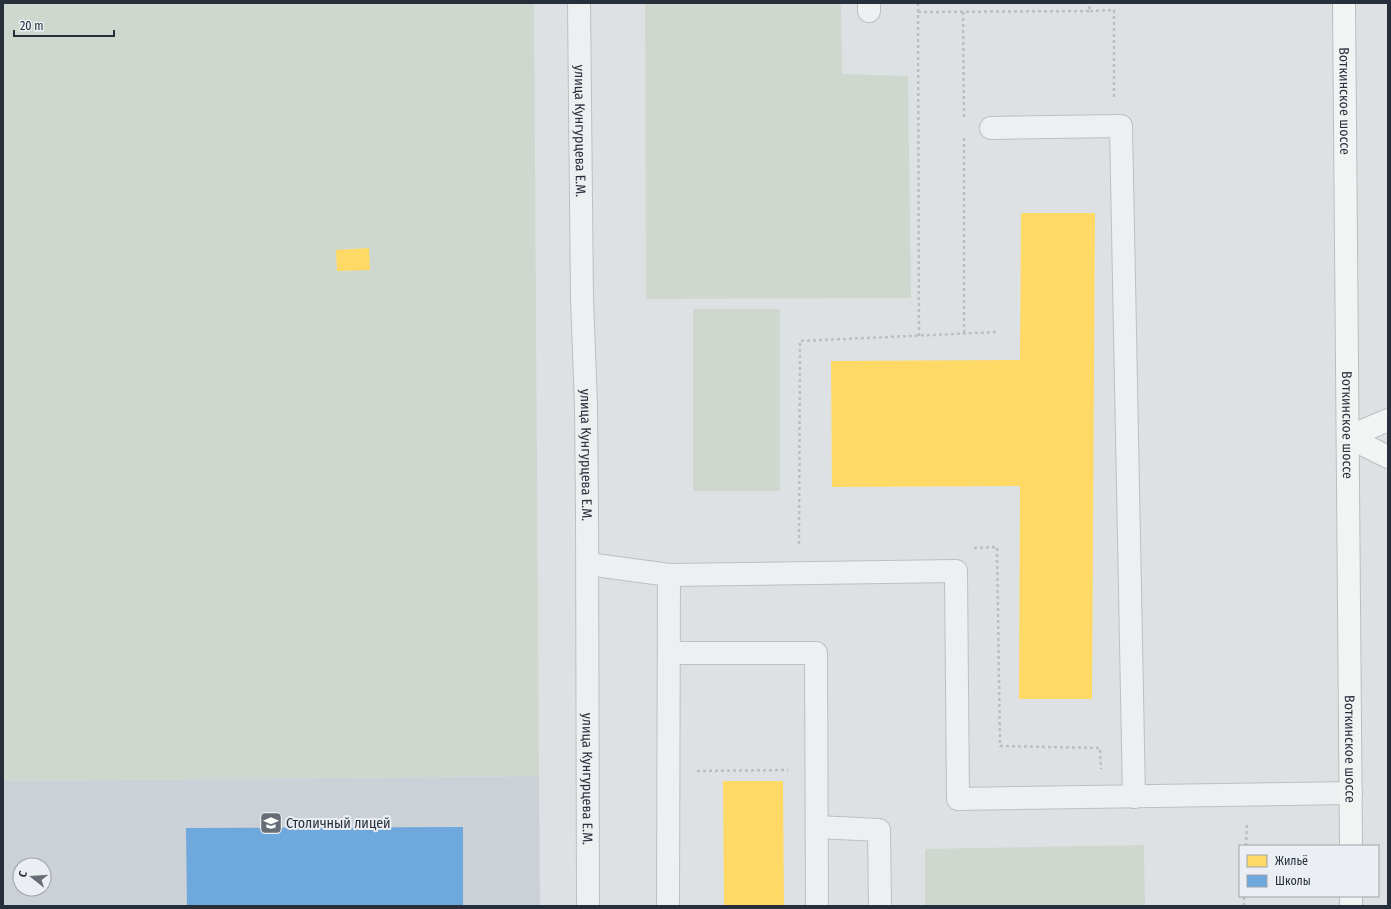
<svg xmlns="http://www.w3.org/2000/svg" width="1391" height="909" viewBox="0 0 1391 909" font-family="'Fira Sans Condensed',sans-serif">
  <rect width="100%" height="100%" fill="#dee1e4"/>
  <path fill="#ccd1d7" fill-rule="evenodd" d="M539 776 540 906H3V781ZM20 865H44V889H20Z"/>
  <g fill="#cfd8cf">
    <path d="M3 3H534L539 776 3 781Z"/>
    <path d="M645 3H841L842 74 908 76 911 298 646 299Z"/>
    <rect x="693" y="309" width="87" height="182"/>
    <path d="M1144 845 1145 906H925V849Z"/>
  </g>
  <g fill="#ffd966">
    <path d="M1021 213H1095L1092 699H1019L1020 486 832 487 831 361 1020 360Z"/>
    <path d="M369 248 370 270 337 271 336 250Z"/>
    <path d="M723 781H783L784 906H724Z"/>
  </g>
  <path fill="#6fa8dc" d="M463 827V906H187L186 828Z"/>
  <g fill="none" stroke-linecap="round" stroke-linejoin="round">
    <g stroke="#bdbfc2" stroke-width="24">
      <g id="minor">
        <path id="s1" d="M579 3 582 298 586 406 587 511 588 906"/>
        <path d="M869 11V3"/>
        <path d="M991 128 1121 126 1134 797"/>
        <path d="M588 564 669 575 668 906"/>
        <path d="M669 575 956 571 958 799 1351 793"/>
        <path d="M669 653H816L817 906"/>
        <path d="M817 827 879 830 880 906"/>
      </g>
    </g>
    <g stroke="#bbbec1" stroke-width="24">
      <g id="major">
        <path id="s2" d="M1344 3 1351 846"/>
        <path d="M1348 437 1388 457"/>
        <path d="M1348 437 1388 420"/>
        <path d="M1351 896V906"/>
      </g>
    </g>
    <g stroke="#bcbfc2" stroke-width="2.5" stroke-dasharray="3 3" stroke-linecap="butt">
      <path d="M918 3 919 336"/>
      <path d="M1090 11 1114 10V99"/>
      <path d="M918 12 1090 11 1089 3"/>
      <path d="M963 12 964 117"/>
      <path d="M964 138V334"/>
      <path d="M799 544 800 341 998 332"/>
      <path d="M974 548 997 547 1000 746 1100 748 1101 769"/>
      <path d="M697 771 788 770"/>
      <path d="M1246 846 1247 823"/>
      <path d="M1244 906V896"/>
    </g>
    <use href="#minor" stroke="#eeeff0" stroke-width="22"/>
    <use href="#major" stroke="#f2f4f4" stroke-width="22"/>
  </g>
  <defs>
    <g id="school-square" transform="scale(1.15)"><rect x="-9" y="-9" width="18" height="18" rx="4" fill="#676d77" stroke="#ebeff4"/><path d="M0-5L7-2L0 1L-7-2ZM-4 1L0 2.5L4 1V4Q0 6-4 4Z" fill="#fff"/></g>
  </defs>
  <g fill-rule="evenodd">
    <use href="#school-square" x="271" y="823"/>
  </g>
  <g text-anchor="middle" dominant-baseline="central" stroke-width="4" stroke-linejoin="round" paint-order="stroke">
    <g font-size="14" fill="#272f3c" stroke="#ebeff4">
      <text stroke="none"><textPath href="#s2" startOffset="98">Воткинское шоссе</textPath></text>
      <text stroke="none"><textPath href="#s1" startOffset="128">улица Кунгурцева Е.М.</textPath></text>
      <text stroke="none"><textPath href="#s2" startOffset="422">Воткинское шоссе</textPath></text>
      <text stroke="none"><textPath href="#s1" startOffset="452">улица Кунгурцева Е.М.</textPath></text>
      <text stroke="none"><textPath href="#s2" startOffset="746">Воткинское шоссе</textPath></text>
      <text stroke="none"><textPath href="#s1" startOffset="776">улица Кунгурцева Е.М.</textPath></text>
    </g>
    <g font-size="14" fill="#272f3c" stroke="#ebeff4" text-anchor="start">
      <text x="286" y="823">Столичный лицей</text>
    </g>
  </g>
  <rect width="1391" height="909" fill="none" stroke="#272f3c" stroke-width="8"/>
  <rect x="1239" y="845" width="140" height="52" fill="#ebeff4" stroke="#9da2aa"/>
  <rect x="1247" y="855" width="20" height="12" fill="#ffd966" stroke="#9da2aa"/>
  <text x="1275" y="865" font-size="12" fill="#272f3c">Жильё</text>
  <rect x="1247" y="875" width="20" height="12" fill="#6fa8dc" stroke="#9da2aa"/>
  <text x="1275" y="885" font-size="12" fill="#272f3c">Школы</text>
  <g transform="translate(32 877) rotate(287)"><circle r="19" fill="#ebeff4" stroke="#9da2aa"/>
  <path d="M0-3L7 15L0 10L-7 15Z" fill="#676d77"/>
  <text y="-6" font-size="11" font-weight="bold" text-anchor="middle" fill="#272f3c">С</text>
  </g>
  <path d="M14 30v6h100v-6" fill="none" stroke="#272f3c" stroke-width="2"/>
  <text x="20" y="30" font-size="12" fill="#272f3c" stroke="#ebeff4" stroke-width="3" paint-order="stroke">20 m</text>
</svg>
